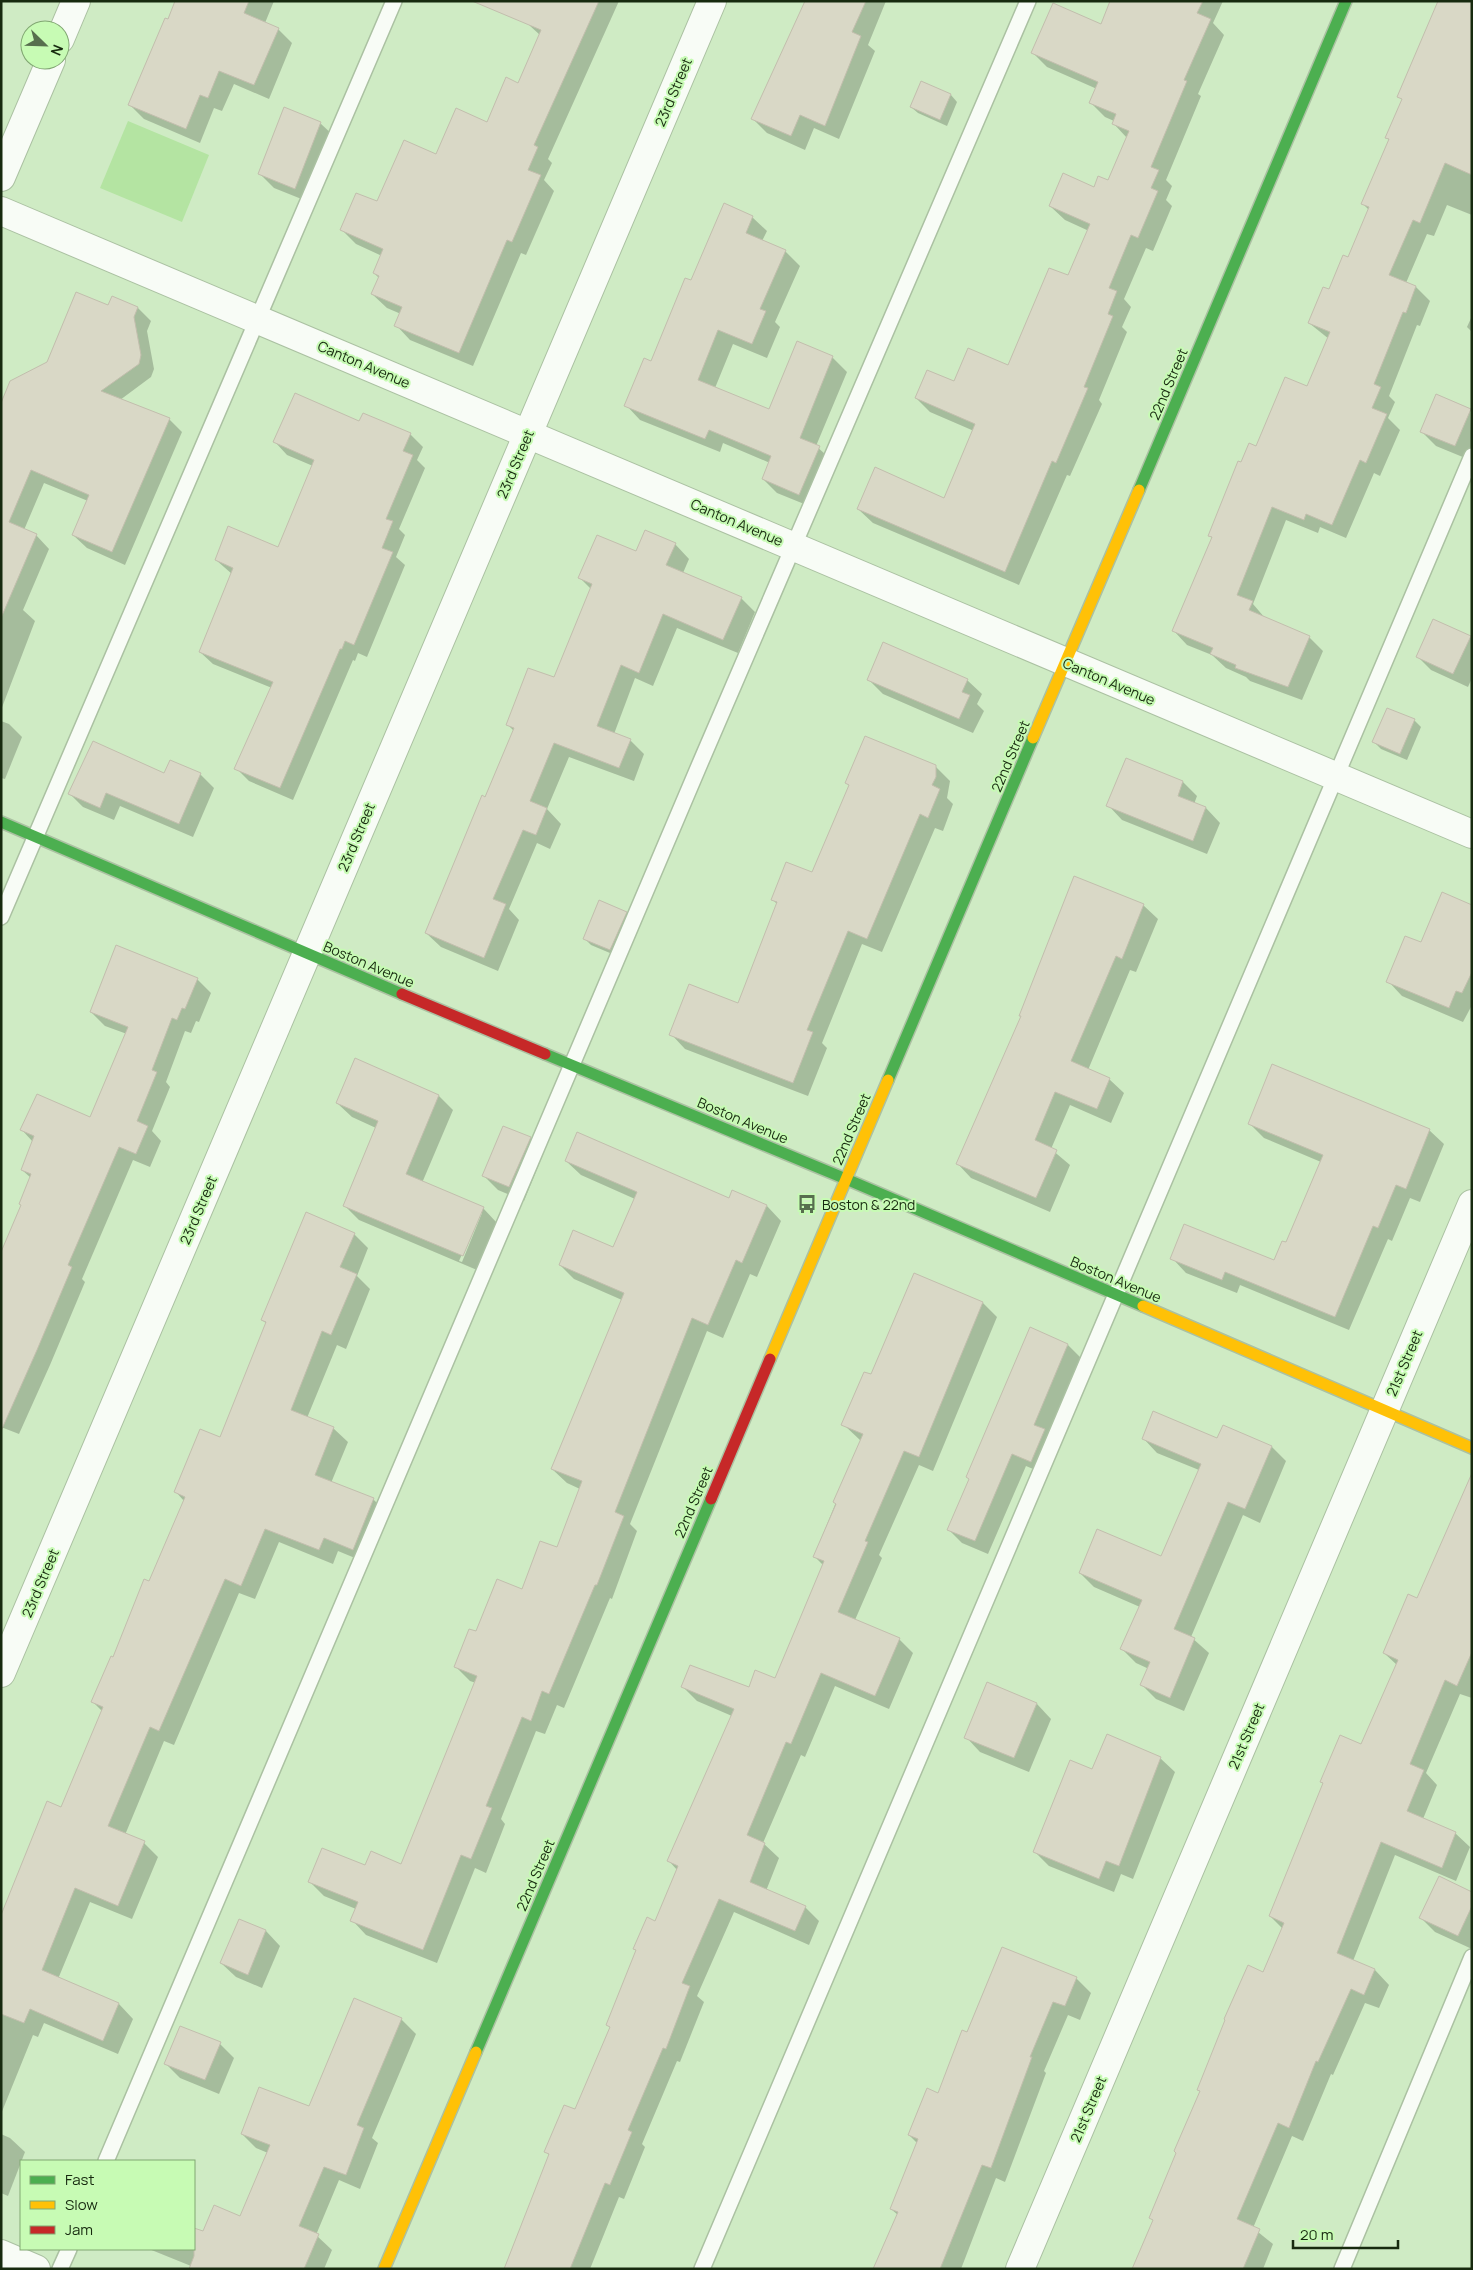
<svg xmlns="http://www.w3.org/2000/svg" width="1473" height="2270" viewBox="0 0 1473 2270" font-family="Manrope,sans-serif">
  <rect width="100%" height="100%" fill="#cfebc4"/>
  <path fill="#b4e4a2" d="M128 121 209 155 182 222 100 188Z"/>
  <g fill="#0003" fill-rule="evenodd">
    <path d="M176 1H274L265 23 278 29 292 43 269 99 234 84 222 111 214 108 200 143 144 119 130 105Z"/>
    <path d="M539 1H619L548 159 552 163 544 180 554 191 526 255 521 253 473 366 410 340 396 325 401 314 387 308 372 294 379 278 374 273 382 256 356 244 342 230 436 155 487 123 519 84 540 35 529 25Z"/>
    <path d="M806 1H886L868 45 875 51 839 139 814 128 805 150 767 133 753 119Z"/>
    <path d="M1112 1H1223L1213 23 1224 35 1198 94 1201 96 1166 180 1172 186 1166 200 1172 206 1153 251 1146 248 1124 299 1131 307 1122 327 1127 332 1099 400 1102 404 1070 476 1067 475 1019 585 873 523 858 509 945 499 974 431 930 412 916 398 955 383 1009 367 1069 277 1089 231 1065 220 1050 206 1109 182 1127 138 1113 123 1114 121 1105 117 1091 103 1097 89 1047 67 1032 52 1101 26Z"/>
    <path d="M1472 1V215L1447 205 1434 236 1427 234 1406 283 1416 287 1430 301 1420 326 1417 325 1389 396 1395 402 1388 418 1400 430 1380 476 1374 473 1346 538 1320 527 1318 533 1286 520 1253 604 1265 618 1309 637 1323 651 1302 700 1250 681 1246 677 1226 668 1212 655 1187 645 1173 630 1212 538 1209 535 1241 464 1308 388 1329 339 1309 323 1348 258 1369 210 1363 204 1389 140 1386 137 1403 100 1399 96Z"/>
    <path d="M951 95 957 102 947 126 918 113 911 107Z"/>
    <path d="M320 123 335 137 309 202 274 188 259 173Z"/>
    <path d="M752 217 767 231 762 241 785 251 800 266 775 322 780 327 767 358 733 344 715 388 770 411 832 357 847 372 816 446 834 462 814 508 777 493 763 479 770 463 723 443 720 452 640 420 626 405 652 362 691 282Z"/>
    <path d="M113 298 138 308 151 321 147 331 154 369 151 377 120 400 169 419 182 432 125 565 87 548 73 535 88 501 44 483 24 530 36 535 49 549 23 610 35 621 1 710V406L109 307Z"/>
    <path d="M1472 316V332L1467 327Z"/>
    <path d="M1470 410 1472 455 1470 460 1436 446 1421 431Z"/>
    <path d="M360 423 410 434 423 447 417 460 425 468 399 529 405 535 396 557 405 565 367 657 358 653 355 661 353 660 293 800 249 781 236 768 272 688 213 664 200 652 232 574 216 560 279 549 313 466 287 455 275 442Z"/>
    <path d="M675 544 689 559 683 573 741 598 755 612 738 653 677 628 653 686 635 678 614 734 630 740 644 754 634 781 569 757 547 809 561 824 550 849 537 843 509 909 519 920 498 971 441 947 426 933 514 731 508 725 555 679 592 590 580 578 637 553Z"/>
    <path d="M1433 621 1472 638V678L1468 687 1431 670 1417 656Z"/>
    <path d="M868 679 967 680 982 694 977 704 984 711 973 733 883 694Z"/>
    <path d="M1414 720 1421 727 1407 760 1381 749 1374 742Z"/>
    <path d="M1 721 9 724 22 737 5 779 1 778Z"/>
    <path d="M1126 759 1183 782 1197 796 1194 804 1206 808 1220 823 1207 854 1122 820 1108 805Z"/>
    <path d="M171 761 200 774 214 788 193 837 120 806 114 820 83 807 70 794 165 775Z"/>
    <path d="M935 766 950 781 947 798 953 804 943 831 935 828 882 952 862 944 822 1043 827 1048 808 1096 685 1049 671 1034 738 1005 778 905 772 899 813 874 850 786 846 783Z"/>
    <path d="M1143 905 1158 919 1136 972 1130 970 1088 1070 1109 1079 1124 1093 1111 1123 1070 1105 1051 1149 1070 1165 1050 1212 971 1178 957 1163Z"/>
    <path d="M1472 906V1005L1463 1022 1402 996 1388 981 1421 944Z"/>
    <path d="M626 913 633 920 617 956 591 945 584 938Z"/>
    <path d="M197 979 211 993 199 1022 196 1021 191 1033 185 1031 166 1082 170 1087 152 1131 161 1141 150 1167 133 1160 82 1279 85 1282 50 1365 19 1434 1 1427 22 1206 31 1178 22 1170 33 1142 22 1130 91 1119 127 1034 105 1026 91 1012Z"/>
    <path d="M356 1060 439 1096 453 1110 422 1183 483 1208 497 1223 477 1270 359 1220 344 1205 376 1128 352 1117 337 1103ZM480 1213H482L462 1262 459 1261Z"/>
    <path d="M1249 1123 1429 1130 1444 1144 1420 1202 1410 1198 1392 1241 1388 1239 1349 1330 1240 1285 1237 1293 1186 1273 1172 1258 1274 1262 1286 1244 1321 1162 1264 1138Z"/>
    <path d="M530 1138 544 1152 524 1201 498 1190 484 1176Z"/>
    <path d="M566 1161 729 1199 733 1192 767 1206 781 1221 757 1277 750 1274 723 1338 707 1331 630 1524 637 1531 612 1599 610 1598 564 1708 557 1705 545 1734 536 1731 501 1819 505 1824 486 1873 475 1868 437 1963 366 1935 352 1920 356 1909 324 1896 309 1881 366 1867 402 1865 476 1683 470 1681 456 1667 476 1633 522 1591 558 1549 580 1489 567 1483 552 1469 622 1300 574 1279 560 1265 614 1249 635 1199 581 1175Z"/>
    <path d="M354 1234 368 1248 357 1276 370 1289 346 1349 337 1345 307 1418 333 1428 348 1442 331 1483 373 1499 387 1513 367 1563 338 1551 333 1564 279 1542 255 1599 239 1593 174 1745 164 1741 125 1835 144 1843 158 1857 132 1919 90 1902 58 1979 119 2004 133 2019 118 2054 44 2023 38 2037 33 2035 1 2114V1954L102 1711 93 1702 149 1583 184 1501 176 1492 220 1438 267 1324 262 1320Z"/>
    <path d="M983 1303 997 1317 933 1471 919 1465 879 1555 882 1558 855 1620 899 1639 913 1653 889 1709 835 1686 805 1757 801 1755 763 1843 779 1858 766 1891 805 1907 819 1921 809 1945 734 1912 697 1996 704 2002 680 2062 677 2061 642 2144 645 2147 624 2199 619 2197 590 2269H504L550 2156 546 2152 576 2111 611 2028 608 2025 678 1871 669 1861 732 1716 697 1701 683 1687 750 1688 776 1679 823 1565 814 1556 861 1441 843 1424 871 1376Z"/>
    <path d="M1068 1345 1081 1358 1045 1474 1026 1466 988 1554 962 1543 948 1529Z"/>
    <path d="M1143 1438 1218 1439 1272 1447 1286 1461 1260 1523 1243 1515 1191 1637 1209 1653 1184 1711 1156 1699 1142 1685 1149 1669 1136 1663 1122 1649 1140 1607 1094 1587 1080 1573 1162 1558 1199 1470 1157 1453Z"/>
    <path d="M1472 1523V1698L1460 1694 1426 1773 1437 1785 1423 1819 1455 1833 1470 1847 1456 1881 1395 1855 1353 1961 1375 1970 1389 1985 1379 2008 1365 2003 1333 2075 1331 2074 1303 2141 1292 2136 1253 2228 1273 2244 1263 2269H1134L1154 2221 1150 2217 1283 1929 1270 1916 1324 1784 1321 1782 1362 1746 1397 1665 1384 1653 1418 1600Z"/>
    <path d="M988 1684 1037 1704 1051 1719 1029 1772 980 1752 966 1737Z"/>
    <path d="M1160 1758 1175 1772 1133 1879 1121 1874 1114 1892 1049 1866 1034 1851 1092 1771Z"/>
    <path d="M1472 1893V1949L1435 1932 1421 1918Z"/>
    <path d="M240 1920 266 1931 280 1946 262 1988 236 1977 221 1963Z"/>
    <path d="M1076 1978 1091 1993 1080 2020 1068 2015 1044 2071 1046 2073 1005 2182 996 2178 961 2269H875L898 2215 891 2209 917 2143 909 2135 939 2095 968 2033Z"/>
    <path d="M401 2019 416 2034 372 2138 378 2143 360 2189 339 2180 316 2235 332 2250 324 2269H190L191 2266 149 2249H194V2229L204 2233 241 2218 268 2153 256 2148 242 2134 310 2108Z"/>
    <path d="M220 2044 234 2058 219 2094 180 2078 166 2064Z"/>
    <path d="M1 2134 10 2138 25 2152 8 2196 1 2193Z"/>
  </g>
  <g fill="#d9d8c6" stroke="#c2bead">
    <path d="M175 1H249L244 13 279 28 254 85 219 71 208 98 200 95 186 129 128 105 165 18 168 19Z"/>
    <path d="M472 1H599L534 145 538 147 528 170 541 175 512 242 507 240 459 353 394 326 402 307 371 294 379 276 373 273 383 249 340 230 356 193 377 201 404 140 436 154 456 108 487 122 506 77 518 83 541 30Z"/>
    <path d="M805 1H866L852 32 861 36 825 126 800 115 791 136 751 119Z"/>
    <path d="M1110 1H1203L1197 13 1211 19 1184 80 1187 81 1151 167 1159 170 1151 188 1158 191 1138 238 1131 235 1109 288 1117 291 1108 314 1113 316 1084 387 1088 388 1056 463 1052 461 1005 572 857 509 875 467 944 498 975 424 915 398 927 370 954 381 968 348 1008 365 1049 268 1068 275 1090 224 1049 206 1063 173 1094 187 1098 176 1108 180 1129 131 1112 124 1116 114 1089 103 1098 82 1031 53 1053 3 1101 24Z"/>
    <path d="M1438 1H1472V175L1445 163 1420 223 1413 220 1389 275 1416 286 1406 313 1403 312 1374 384 1381 387 1372 408 1387 414 1366 463 1360 460 1332 525 1306 514 1304 520 1272 507 1237 595 1253 601 1249 610 1310 636 1288 687 1235 668 1236 665 1210 654 1213 648 1172 631 1212 537 1208 536 1238 461 1241 462 1249 443 1256 446 1285 377 1307 386 1330 332 1308 323 1323 287 1329 289 1343 255 1348 257 1369 207 1361 204 1389 139 1385 138 1402 99 1397 97Z"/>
    <path d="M921 81 951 94 940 120 910 107Z"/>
    <path d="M284 107 321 122 295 189 258 174Z"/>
    <path d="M724 203 753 216 746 233 786 250 760 309 766 311 752 344 718 330 698 380 769 409 797 341 833 356 800 438 820 446 799 495 762 479 771 456 709 430 705 439 624 406 644 358 651 361 685 278 691 280Z"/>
    <path d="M76 292 108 305 112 296 138 307 134 317 141 355 139 364 101 391 170 418 112 552 72 535 89 495 31 470 9 522 37 534 1 618V403L10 381 47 362Z"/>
    <path d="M295 393 359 421 363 413 411 433 403 451 413 455 386 519 393 521 382 548 393 552 354 645 345 641 342 649H340L280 788 234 769 273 682 199 652 233 568 215 560 228 526 278 547 314 460 273 442Z"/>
    <path d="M1436 394 1471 409 1455 446 1420 432Z"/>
    <path d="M645 530 676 543 666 565 742 597 723 640 663 614 639 673 621 665 597 726 631 739 619 768 554 743 530 801 547 808 536 835 523 830 493 899 506 904 484 958 425 933 482 795 485 797 514 728 506 725 528 668 554 677 592 584 578 578 597 535 636 551Z"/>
    <path d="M1433 619 1471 636 1453 674 1416 657Z"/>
    <path d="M883 642 968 679 962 692 970 695 959 719 867 680Z"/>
    <path d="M1387 708 1415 719 1400 754 1372 742Z"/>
    <path d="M865 736 936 765V777L932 785 940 789 928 818 920 814 867 939 848 931 807 1030 813 1032 793 1083 669 1035 689 984 738 1003 777 902 771 900 786 862 812 872 849 785 845 783Z"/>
    <path d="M93 741 164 773 170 760 201 773 179 824 106 793 100 808 68 794Z"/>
    <path d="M1126 758 1183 781 1178 796 1206 807 1193 841 1106 806Z"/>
    <path d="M1074 876 1144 904 1122 959 1116 956 1071 1061 1110 1078 1097 1109 1055 1092 1035 1140 1057 1150 1036 1198 956 1164 1021 1016H1019Z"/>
    <path d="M1442 892 1472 905V972L1462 993 1456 991 1449 1008 1386 982 1405 936 1421 942Z"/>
    <path d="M599 900 627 912 610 950 583 939Z"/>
    <path d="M116 945 198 978 185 1009 182 1008 177 1020 172 1018 152 1070 157 1072 137 1121 148 1126 136 1154 119 1147 68 1265 72 1267 37 1350 1 1431V1252L21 1205 19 1204 31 1174 21 1170 34 1136 20 1130 37 1094 90 1117 128 1027 90 1012Z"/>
    <path d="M355 1058 439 1095 406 1174 484 1207 463 1256 343 1206 378 1121 336 1103Z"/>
    <path d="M1272 1064 1430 1129 1406 1189 1396 1185 1378 1228 1373 1226 1335 1317 1225 1272 1222 1280 1170 1259 1184 1224 1274 1260 1282 1241 1286 1242 1323 1155 1248 1124Z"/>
    <path d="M503 1126 531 1137 509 1187 482 1176Z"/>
    <path d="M577 1132 729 1198 732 1190 767 1205 742 1263 736 1260 708 1325 692 1318 615 1512 624 1516 597 1585H595L549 1694 542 1691 531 1721 522 1717 486 1806 492 1808 471 1859 461 1855 423 1950 350 1921 358 1902 308 1882 322 1848 365 1865 371 1851 401 1864 477 1676 454 1667 469 1629 476 1631 497 1579 522 1589 540 1541 557 1547 582 1481 551 1469 624 1293 559 1265 573 1230 613 1247 637 1192 565 1161Z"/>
    <path d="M306 1212 355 1233 340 1267 357 1274 331 1335 322 1331 291 1410 334 1427 315 1475 374 1498 353 1550 324 1538 319 1550 265 1529 241 1586 225 1579 159 1731 150 1727 108 1826 145 1841 118 1906 75 1888 42 1970 119 2003 103 2041 30 2009 24 2023 1 2014V1915L47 1801 61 1807 103 1707 91 1702 111 1656 113 1657 144 1579 149 1581 185 1497 174 1492 200 1429 220 1437 266 1322 261 1320Z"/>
    <path d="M914 1273 983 1302 919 1457 904 1451 865 1541 868 1542 838 1612 900 1638 875 1696 821 1673 791 1744 786 1742 747 1835 765 1843 750 1882 806 1906 795 1931 719 1899 682 1983 690 1986 666 2049 663 2048 628 2130 632 2132 610 2185 605 2183 570 2269H504L549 2154 544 2152 564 2105 575 2109 610 2027 606 2025 636 1950 633 1949 647 1917 655 1921 678 1866 667 1861 734 1709 681 1687 690 1665 749 1687 755 1670 775 1678 824 1561 813 1557 836 1504 833 1502 863 1434 841 1425 864 1372 871 1374Z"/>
    <path d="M1030 1327 1068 1344 1034 1425 1045 1429 1031 1462 1012 1454 975 1541 947 1530 969 1479 966 1477Z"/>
    <path d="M1153 1411 1217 1438 1223 1425 1272 1446 1245 1509 1228 1502 1174 1629 1195 1638 1170 1698 1140 1685 1150 1662 1120 1649 1142 1600 1079 1573 1097 1529 1161 1556 1201 1464 1142 1439Z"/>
    <path d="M1472 1473V1652L1457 1686 1445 1680 1410 1764 1424 1770 1407 1811 1456 1832 1442 1868 1381 1842 1337 1953 1375 1969 1364 1995 1351 1989 1318 2062 1316 2061 1289 2128 1278 2123 1237 2219 1260 2229 1243 2269H1132L1153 2220 1149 2218 1176 2153 1174 2151 1200 2091 1197 2090 1225 2020 1224 2019 1248 1965 1263 1972 1284 1923 1269 1916 1323 1783 1320 1782 1340 1735 1361 1744 1398 1660 1383 1653 1408 1594 1417 1598Z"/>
    <path d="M987 1682 1037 1703 1014 1758 964 1738Z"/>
    <path d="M1107 1734 1161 1757 1119 1866 1106 1861 1099 1879 1033 1852 1070 1760 1092 1769Z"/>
    <path d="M1439 1876 1472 1892V1906L1458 1936 1419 1918Z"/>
    <path d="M239 1919 266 1930 248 1975 220 1963Z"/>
    <path d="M1002 1947 1077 1977 1065 2006 1053 2002 1030 2057H1032L991 2168 982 2165 940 2269H873L898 2212 890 2209 918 2139 908 2135 927 2088 938 2093 962 2030 967 2032Z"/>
    <path d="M354 1998 402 2018 357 2125 364 2128 346 2175 324 2167 299 2226 319 2234 304 2269H189L194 2256V2228L203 2231 214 2205 240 2216 270 2145 241 2134 259 2087 309 2106Z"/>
    <path d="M180 2026 221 2042 205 2080 164 2064Z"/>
  </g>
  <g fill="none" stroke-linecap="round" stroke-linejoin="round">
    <g stroke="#abc1a2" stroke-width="18">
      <g id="lane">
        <path d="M1 917 394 1"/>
        <path d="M106 2161C413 1441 716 719 1028 1"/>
        <path d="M60 2269 69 2249"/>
        <path d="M702 2269 1472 456"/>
        <path d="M1342 2269 1472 1957"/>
      </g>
    </g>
    <g stroke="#abc1a2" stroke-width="30">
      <g id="street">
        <path d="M60 39 76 1"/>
        <path d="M1 177 51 60"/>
        <path d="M1 211 1472 834"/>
        <path d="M1 1673 712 1"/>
        <path d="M1 2254 36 2269"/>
        <path d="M1020 2269 1472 1204"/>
      </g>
    </g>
    <g stroke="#abc1a2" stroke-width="14">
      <g id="fast">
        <path d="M1139 490 1346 1"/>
        <path d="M1 822 402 994"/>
        <path d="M545 1054 846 1179 1143 1306"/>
        <path d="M888 1080 1033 738"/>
        <path d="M476 2052 711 1499"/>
      </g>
    </g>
    <g stroke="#abc1a2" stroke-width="14">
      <g id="slow">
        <path d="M1033 738 1139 490"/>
        <path d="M1143 1306 1472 1448"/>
        <path d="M770 1359 888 1080"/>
        <path d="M384 2269 476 2052"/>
      </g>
    </g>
    <g stroke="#abc1a2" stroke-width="14">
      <g id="jam">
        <path d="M402 994 545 1054"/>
        <path d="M711 1499 770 1359"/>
      </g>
    </g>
    <use href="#lane" stroke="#f8fcf6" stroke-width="15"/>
    <use href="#street" stroke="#f8fcf6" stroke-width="28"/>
    <use href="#fast" stroke="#4caf50" stroke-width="11"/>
    <use href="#slow" stroke="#ffc107" stroke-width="11"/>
    <use href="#jam" stroke="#c62828" stroke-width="11"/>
  </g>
  <defs>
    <g id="bus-bare" transform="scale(1.5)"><path d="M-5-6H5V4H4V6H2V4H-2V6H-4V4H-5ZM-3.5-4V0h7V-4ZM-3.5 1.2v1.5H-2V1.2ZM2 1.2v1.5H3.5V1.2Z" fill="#576e4e" stroke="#c7fbb4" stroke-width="2.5" paint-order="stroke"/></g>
  </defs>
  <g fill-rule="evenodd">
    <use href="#bus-bare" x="807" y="1204"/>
  </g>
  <g text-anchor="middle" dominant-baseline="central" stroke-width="4" stroke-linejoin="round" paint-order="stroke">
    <g font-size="14" fill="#172a0f" stroke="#c7fbb4">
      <text transform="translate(673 92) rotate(-67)">23rd Street</text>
      <text transform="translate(364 364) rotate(23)">Canton Avenue</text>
      <text transform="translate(1168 384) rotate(-67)">22nd Street</text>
      <text transform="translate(515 464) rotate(-67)">23rd Street</text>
      <text transform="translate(737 522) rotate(23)">Canton Avenue</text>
      <text transform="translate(1109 681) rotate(23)">Canton Avenue</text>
      <text transform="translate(1010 756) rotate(-67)">22nd Street</text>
      <text transform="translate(356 837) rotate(-67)">23rd Street</text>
      <text transform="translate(369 964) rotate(23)">Boston Avenue</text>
      <text transform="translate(743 1120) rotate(23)">Boston Avenue</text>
      <text transform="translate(851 1129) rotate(-67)">22nd Street</text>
      <text transform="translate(198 1210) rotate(-67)">23rd Street</text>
      <text transform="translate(1116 1279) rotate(23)">Boston Avenue</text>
      <text transform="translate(1404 1363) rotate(-67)">21st Street</text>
      <text transform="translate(693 1502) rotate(-67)">22nd Street</text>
      <text transform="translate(40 1583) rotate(-67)">23rd Street</text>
      <text transform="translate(1246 1736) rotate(-67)">21st Street</text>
      <text transform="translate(535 1875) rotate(-67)">22nd Street</text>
      <text transform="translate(1088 2109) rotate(-67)">21st Street</text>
    </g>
    <g font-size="14" fill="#172a0f" stroke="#c7fbb4" text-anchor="start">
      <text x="822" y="1204">Boston &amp; 22nd</text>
    </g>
  </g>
  <rect width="1473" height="2270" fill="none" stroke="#172a0f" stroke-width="5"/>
  <rect x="20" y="2160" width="175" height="90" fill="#c7fbb4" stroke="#81a772"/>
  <rect x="30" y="2176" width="25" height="8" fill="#4caf50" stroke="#81a772"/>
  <text x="65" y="2185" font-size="15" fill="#172a0f">Fast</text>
  <rect x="30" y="2201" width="25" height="8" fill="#ffc107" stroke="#81a772"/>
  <text x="65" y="2210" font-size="15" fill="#172a0f">Slow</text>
  <rect x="30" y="2226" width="25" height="8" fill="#c62828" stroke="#81a772"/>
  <text x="65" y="2235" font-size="15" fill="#172a0f">Jam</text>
  <g transform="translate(45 45) rotate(113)"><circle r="24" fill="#c7fbb4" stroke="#81a772"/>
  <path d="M0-4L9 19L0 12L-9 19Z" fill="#576e4e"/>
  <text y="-8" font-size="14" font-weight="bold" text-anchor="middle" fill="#172a0f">N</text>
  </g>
  <path d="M1293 2240v8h105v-8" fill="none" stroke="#172a0f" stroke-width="2.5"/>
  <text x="1300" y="2240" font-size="15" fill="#172a0f" stroke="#c7fbb4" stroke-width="4" paint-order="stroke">20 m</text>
</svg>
